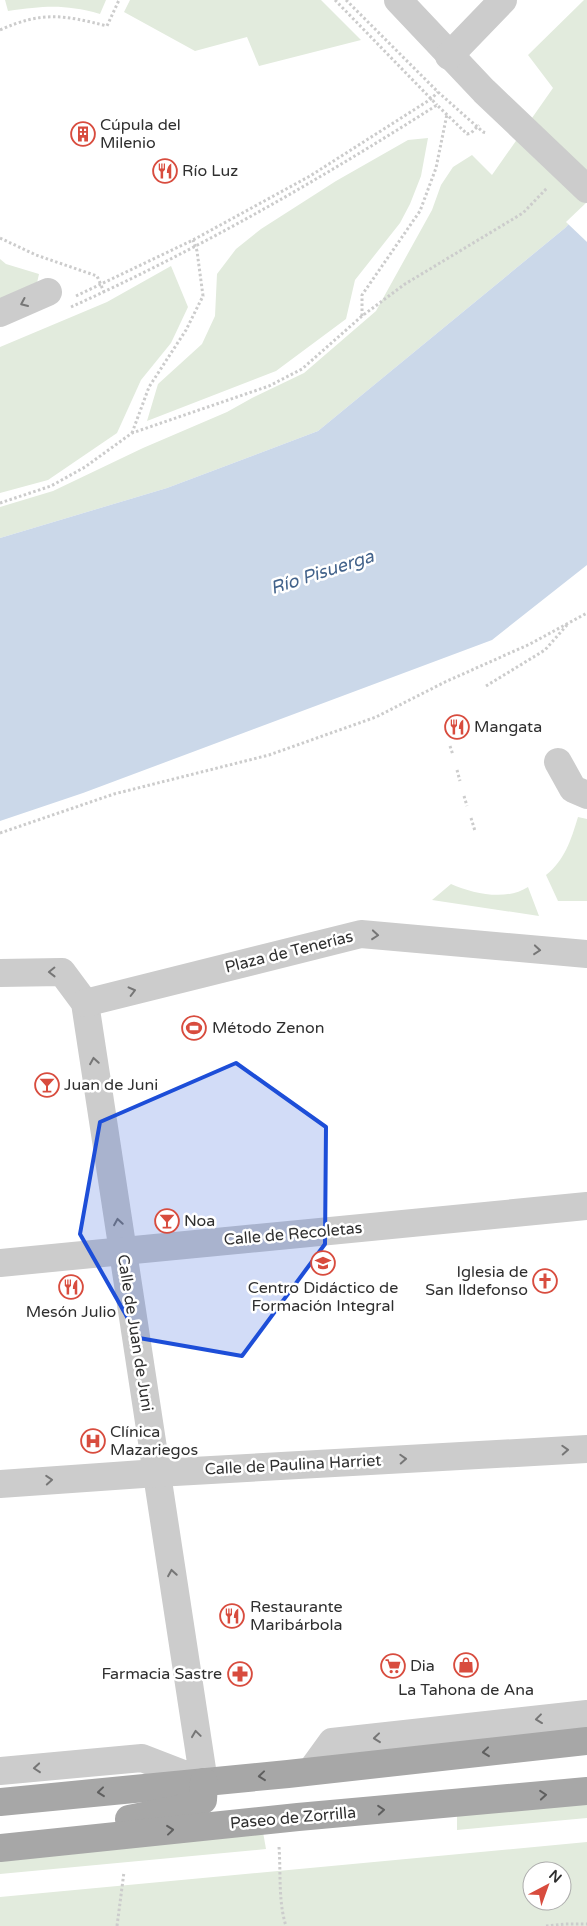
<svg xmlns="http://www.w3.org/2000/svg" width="587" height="1926" viewBox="0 0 587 1926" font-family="'Varela Round',sans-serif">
  <rect width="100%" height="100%" fill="#fff"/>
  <g fill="#e2ebdd" fill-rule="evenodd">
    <path d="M5 0H106L100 14C64 4 45 6 8 11Z"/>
    <path d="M130 0H321L361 40 259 66 247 37 195 51 124 12Z"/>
    <path d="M584 0H587V205L565 228 318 431 167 488 0 538V507L53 491 143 448 227 412 252 398 304 373 376 311 432 210 441 185 453 167 472 155 492 175 553 88 528 55Z"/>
    <path d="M428 138 421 176 410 204 400 223 355 280 346 319 276 371 147 421 158 384 202 344 215 316 217 274 236 249 261 229 336 181 408 140Z"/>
    <path d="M0 259 6 264 39 274 37 283 0 301Z"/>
    <path d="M171 266 188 307 171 343 141 380 117 433 48 480 0 493V347L107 302Z"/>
    <path d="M578 817 587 819V901H558L546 875C565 860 571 840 578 817Z"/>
    <path d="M451 884C474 894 506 901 528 887L539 916 432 900Z"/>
    <path d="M587 1801V1818L457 1830V1813Z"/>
    <path d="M263 1832 266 1849 0 1874V1858Z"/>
    <path d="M587 1842V1926H0V1897ZM532 1871H562V1901H532Z"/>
  </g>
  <path fill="#cbd8e9" d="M587 205V565L492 640 83 793 0 821V538L167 488 318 431 565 228Z"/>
  <path fill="#fff" d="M587 202V242L566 222Z"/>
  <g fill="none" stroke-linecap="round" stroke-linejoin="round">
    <g stroke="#ccc" stroke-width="3" stroke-dasharray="2.5 2.5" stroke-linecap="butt">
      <path d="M335 0 437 105"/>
      <path d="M346 0 438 92 483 132 487 133"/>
      <path d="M0 30C42 11 64 15 107 26L119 0"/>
      <path d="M0 238 36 255 97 276 104 292"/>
      <path d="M76 296 193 240 310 176 431 99 438 92"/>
      <path d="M71 307C199 249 319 180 437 105L467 134 471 133 479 125"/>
      <path d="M362 316V295L420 211 436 168 447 114"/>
      <path d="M132 433 149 387 186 330 203 296 197 251 193 240"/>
      <path d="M0 503 51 486 85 467 132 433 269 386 302 369 362 316 405 284 523 213 547 188"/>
      <path d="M486 686 545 650 567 625"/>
      <path d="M450 746 453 755"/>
      <path d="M457 770 460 781"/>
      <path d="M464 796 467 806"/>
      <path d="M471 818 475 831"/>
      <path d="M0 833 114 794 269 755 376 717 445 682 530 644 587 613"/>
      <path d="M279 1847C281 1874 278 1901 286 1926"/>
      <path d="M117 1926 124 1872"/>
      <path d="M546 1926 565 1924H587"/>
    </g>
    <g stroke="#ccc" stroke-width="28">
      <path d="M398 0 484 91 587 189"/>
      <path d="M449 56 503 0"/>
      <path d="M0 313 48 292"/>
      <path d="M558 762 573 789 587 795"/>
      <path d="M0 973 62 972 85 1003 204 1782 142 1758 0 1771"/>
      <path d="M85 1003 361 934 587 954"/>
      <path d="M0 1263 587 1206"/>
      <path d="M0 1484 157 1473 587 1449"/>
      <path d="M311 1771 332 1742 587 1714"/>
    </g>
    <g stroke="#a7a7a7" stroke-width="28">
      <path d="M0 1802 288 1774 587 1741"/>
      <path d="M129 1819 193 1806 203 1800 204 1782"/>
      <path d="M0 1848 298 1817 587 1791"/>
    </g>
  </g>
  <defs><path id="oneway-chevron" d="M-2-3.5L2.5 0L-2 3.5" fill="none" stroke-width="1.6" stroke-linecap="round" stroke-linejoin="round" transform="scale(1.25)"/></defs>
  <g stroke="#767676">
    <use href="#oneway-chevron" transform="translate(24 303) rotate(156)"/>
    <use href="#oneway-chevron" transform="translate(375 935) rotate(5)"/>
    <use href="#oneway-chevron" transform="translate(537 950) rotate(5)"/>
    <use href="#oneway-chevron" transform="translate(52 972) rotate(179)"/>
    <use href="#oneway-chevron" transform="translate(132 991) rotate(-14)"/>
    <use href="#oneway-chevron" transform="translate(94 1061) rotate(-99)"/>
    <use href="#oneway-chevron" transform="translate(118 1222) rotate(-99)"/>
    <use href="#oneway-chevron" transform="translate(565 1450) rotate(-3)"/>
    <use href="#oneway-chevron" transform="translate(403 1459) rotate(-3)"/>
    <use href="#oneway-chevron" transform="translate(49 1480) rotate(-4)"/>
    <use href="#oneway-chevron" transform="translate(172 1573) rotate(-99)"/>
    <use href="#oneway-chevron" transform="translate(539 1719) rotate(173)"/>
    <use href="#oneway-chevron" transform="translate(196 1734) rotate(-98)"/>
    <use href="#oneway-chevron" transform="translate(377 1738) rotate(174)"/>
    <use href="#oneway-chevron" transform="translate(37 1768) rotate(175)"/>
  </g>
  <g stroke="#5f5f5f">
    <use href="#oneway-chevron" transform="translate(486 1752) rotate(174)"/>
    <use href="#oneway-chevron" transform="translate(262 1776) rotate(174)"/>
    <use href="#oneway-chevron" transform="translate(101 1792) rotate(174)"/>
    <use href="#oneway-chevron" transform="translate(543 1795) rotate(-5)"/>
    <use href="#oneway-chevron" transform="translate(381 1810) rotate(-5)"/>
    <use href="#oneway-chevron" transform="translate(170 1830) rotate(-6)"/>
  </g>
  <path fill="#1d4ed8" fill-opacity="0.2" stroke="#1d4ed8" stroke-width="4" stroke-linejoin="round" d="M236 1063 326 1127 325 1244 242 1356 139 1338 80 1234 100 1122Z"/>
  <defs>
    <g id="building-ring" transform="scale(1.25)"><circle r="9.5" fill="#fff" stroke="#d84c3e" stroke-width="1.5"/><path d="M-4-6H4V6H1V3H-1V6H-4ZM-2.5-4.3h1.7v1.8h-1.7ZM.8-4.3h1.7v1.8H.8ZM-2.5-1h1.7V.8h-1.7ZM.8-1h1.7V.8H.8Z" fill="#d84c3e"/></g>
    <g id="restaurant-ring" transform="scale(1.25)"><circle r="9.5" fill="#fff" stroke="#d84c3e" stroke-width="1.5"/><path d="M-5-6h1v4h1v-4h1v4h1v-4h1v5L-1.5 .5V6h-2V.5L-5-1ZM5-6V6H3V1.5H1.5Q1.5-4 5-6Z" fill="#d84c3e"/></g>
    <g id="stadium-ring" transform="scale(1.25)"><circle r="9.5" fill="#fff" stroke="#d84c3e" stroke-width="1.5"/><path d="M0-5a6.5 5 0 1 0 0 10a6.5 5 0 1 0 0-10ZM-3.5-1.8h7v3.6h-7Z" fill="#d84c3e"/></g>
    <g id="bar-ring" transform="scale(1.25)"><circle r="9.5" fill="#fff" stroke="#d84c3e" stroke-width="1.5"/><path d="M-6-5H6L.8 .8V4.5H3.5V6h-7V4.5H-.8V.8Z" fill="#d84c3e"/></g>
    <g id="school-ring" transform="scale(1.25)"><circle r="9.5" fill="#fff" stroke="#d84c3e" stroke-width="1.5"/><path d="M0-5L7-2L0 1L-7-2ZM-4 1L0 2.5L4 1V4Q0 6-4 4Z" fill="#d84c3e"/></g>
    <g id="church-ring" transform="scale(1.25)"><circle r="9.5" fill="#fff" stroke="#d84c3e" stroke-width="1.5"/><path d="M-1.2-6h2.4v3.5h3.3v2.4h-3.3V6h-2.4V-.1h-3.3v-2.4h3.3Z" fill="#d84c3e"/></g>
    <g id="hospital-ring" transform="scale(1.25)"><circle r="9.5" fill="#fff" stroke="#d84c3e" stroke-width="1.5"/><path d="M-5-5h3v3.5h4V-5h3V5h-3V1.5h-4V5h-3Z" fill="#d84c3e"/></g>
    <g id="shop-ring" transform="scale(1.25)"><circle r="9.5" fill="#fff" stroke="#d84c3e" stroke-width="1.5"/><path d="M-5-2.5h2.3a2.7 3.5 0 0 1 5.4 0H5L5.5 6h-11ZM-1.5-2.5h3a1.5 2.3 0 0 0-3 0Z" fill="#d84c3e"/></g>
    <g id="supermarket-ring" transform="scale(1.25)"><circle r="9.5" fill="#fff" stroke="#d84c3e" stroke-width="1.5"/><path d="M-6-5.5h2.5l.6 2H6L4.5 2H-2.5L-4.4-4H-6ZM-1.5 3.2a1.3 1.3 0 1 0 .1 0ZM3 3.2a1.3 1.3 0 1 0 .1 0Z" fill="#d84c3e"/></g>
    <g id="pharmacy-ring" transform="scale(1.25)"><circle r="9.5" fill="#fff" stroke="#d84c3e" stroke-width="1.5"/><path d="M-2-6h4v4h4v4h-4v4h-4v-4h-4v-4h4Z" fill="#d84c3e"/></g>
  </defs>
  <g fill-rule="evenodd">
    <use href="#building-ring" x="83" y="134"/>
    <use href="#restaurant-ring" x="165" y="171"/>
    <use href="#restaurant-ring" x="457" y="727"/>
    <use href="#stadium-ring" x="194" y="1028"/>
    <use href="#bar-ring" x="47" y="1085"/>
    <use href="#bar-ring" x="167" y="1221"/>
    <use href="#school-ring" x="323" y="1263"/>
    <use href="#church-ring" x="545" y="1281"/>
    <use href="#restaurant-ring" x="71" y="1287"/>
    <use href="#hospital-ring" x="93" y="1441"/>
    <use href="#restaurant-ring" x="232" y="1616"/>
    <use href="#shop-ring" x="466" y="1665"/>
    <use href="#supermarket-ring" x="393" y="1666"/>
    <use href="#pharmacy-ring" x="240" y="1674"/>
  </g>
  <g text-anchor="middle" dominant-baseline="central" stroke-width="5" stroke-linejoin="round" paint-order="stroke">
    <g font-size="16" fill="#2f2f2f" stroke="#fff" text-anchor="start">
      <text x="100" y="125">Cúpula del<tspan x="100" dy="18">Milenio</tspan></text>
      <text x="182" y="171">Río Luz</text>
      <text x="474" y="727">Mangata</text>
      <text x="212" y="1028">Método Zenon</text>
      <text x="64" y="1085">Juan de Juni</text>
      <text x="184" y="1221">Noa</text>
      <text x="528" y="1272" text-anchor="end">Iglesia de<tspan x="528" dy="18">San Ildefonso</tspan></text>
      <text x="323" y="1288" text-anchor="middle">Centro Didáctico de<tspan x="323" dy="18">Formación Integral</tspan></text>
      <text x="71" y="1312" text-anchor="middle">Mesón Julio</text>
      <text x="110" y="1432">Clínica<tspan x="110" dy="18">Mazariegos</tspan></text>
      <text x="250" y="1607">Restaurante<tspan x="250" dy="18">Maribárbola</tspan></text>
      <text x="410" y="1666">Dia</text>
      <text x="222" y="1674" text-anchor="end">Farmacia Sastre</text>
      <text x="466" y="1690" text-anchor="middle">La Tahona de Ana</text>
    </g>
    <g font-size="16" fill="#2f2f2f" stroke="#fff">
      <text transform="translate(289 952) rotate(-14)">Plaza de Tenerías</text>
      <text transform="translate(293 1234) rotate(-5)">Calle de Recoletas</text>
      <text transform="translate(135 1333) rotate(81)">Calle de Juan de Juni</text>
      <text transform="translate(293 1465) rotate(-3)">Calle de Paulina Harriet</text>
      <text transform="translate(293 1818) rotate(-5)">Paseo de Zorrilla</text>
    </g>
    <g font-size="18" font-style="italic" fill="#43638b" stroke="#fff">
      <text transform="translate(322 572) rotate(-18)">Río Pisuerga</text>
    </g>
  </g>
  <g transform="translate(547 1886) rotate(41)"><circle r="24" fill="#ffffff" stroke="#acacac"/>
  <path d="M0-4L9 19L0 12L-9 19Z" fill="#d84c3e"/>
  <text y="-8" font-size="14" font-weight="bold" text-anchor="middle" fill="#2f2f2f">N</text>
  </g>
</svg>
